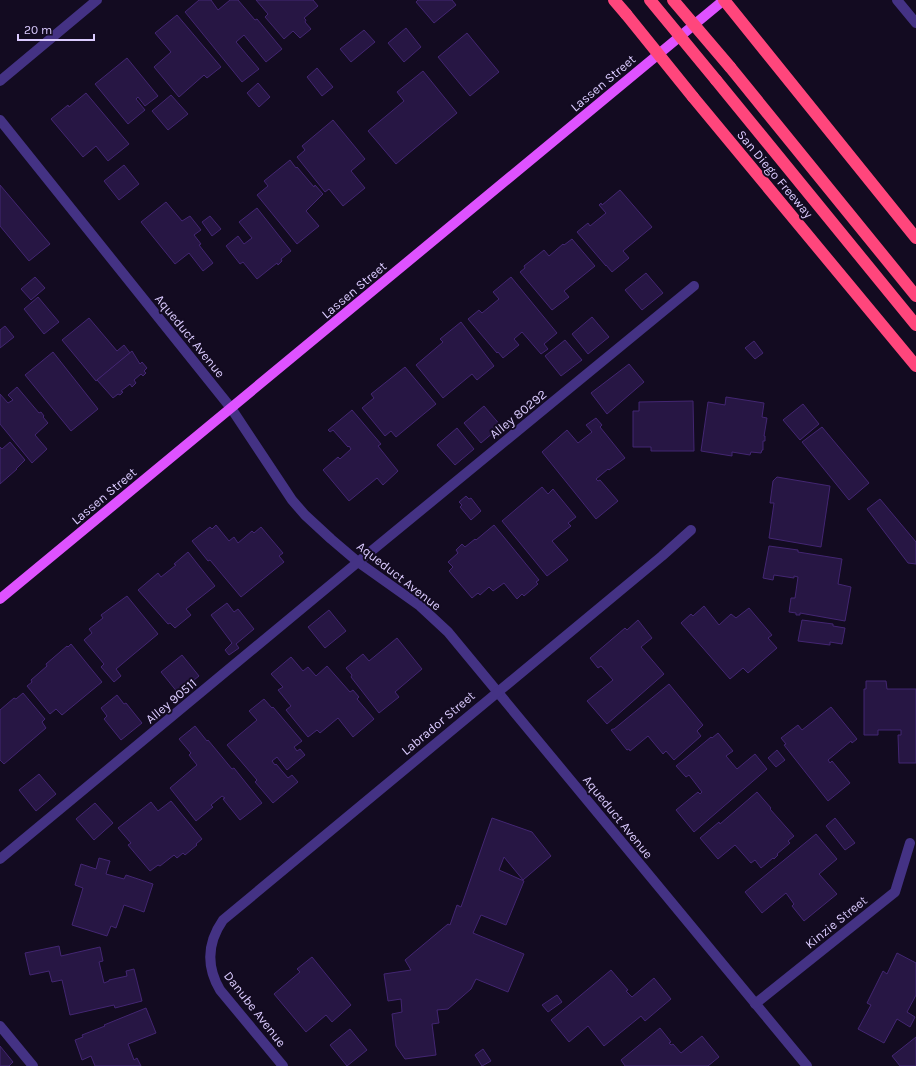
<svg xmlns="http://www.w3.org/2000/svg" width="916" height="1066" viewBox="0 0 916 1066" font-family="Karla,sans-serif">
  <rect width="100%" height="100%" fill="#130b21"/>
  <g fill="#271644" stroke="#432672">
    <path d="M199 0H211L218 10 230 0H238L255 20 257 19 282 49 266 62 244 35 236 42 259 69 242 82 185 12Z"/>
    <path d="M256 0H313L318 6 304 18 306 20 305 22 311 29 300 38 293 31 284 39 265 17 268 14Z"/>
    <path d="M418 0H452L456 5 434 23 416 2Z"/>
    <path d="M177 15 221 67 207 78 204 75 179 97 154 67 171 52 155 33Z"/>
    <path d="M406 28 421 47 404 62 388 43Z"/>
    <path d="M364 30 375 42 351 62 340 49Z"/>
    <path d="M467 33 499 72 470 96 438 57Z"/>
    <path d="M127 58 158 96 145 106 138 97 136 99 145 110 128 124 95 84Z"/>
    <path d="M317 68 333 87 322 96 307 77Z"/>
    <path d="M423 71 457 113 396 164 368 131 404 101 397 92Z"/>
    <path d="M258 83 270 97 259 107 247 93Z"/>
    <path d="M86 93 129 144 108 161 96 146 83 157 51 119 68 105 69 107Z"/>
    <path d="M171 95 188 114 168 130 152 111Z"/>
    <path d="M333 120 365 159 351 171 365 188 343 206 329 189 325 192 297 157 305 150 302 146Z"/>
    <path d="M290 160 296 168 297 167 314 187 315 185 323 194 306 211 319 226 297 244 257 195 268 186 264 181Z"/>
    <path d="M124 165 139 184 119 200 104 181Z"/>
    <path d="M0 185 50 244 29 261 0 226Z"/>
    <path d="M620 190 652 227 623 251 629 258 612 272 606 265V266L577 232 588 223 590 226 606 213 599 205 601 203 602 205Z"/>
    <path d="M166 202 182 221 190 216 201 230 194 235 201 244 199 245 213 263 203 271 189 253 175 264 141 222Z"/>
    <path d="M257 208 291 251 281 259 282 261 278 265 277 263 257 279 243 262 240 264 226 246 238 236 244 244 252 238 239 222Z"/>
    <path d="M210 216 221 229 212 236 202 222Z"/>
    <path d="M572 239 595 266 564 291 569 297 552 310 520 272 525 268 524 266 544 250 549 256 563 244 564 245Z"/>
    <path d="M646 273 663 293 642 310 625 290Z"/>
    <path d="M35 277 45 288 31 300 21 289Z"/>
    <path d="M511 277 557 333 544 344 548 349 541 354 522 332 514 339 519 345 503 358 498 352 497 353 468 319 479 310 482 313 499 299 493 292Z"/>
    <path d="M38 297 59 322 44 334 24 309Z"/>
    <path d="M592 317 609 337 588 354 572 334Z"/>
    <path d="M89 318 117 351 124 345 130 353 96 381 62 340Z"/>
    <path d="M461 322 494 366 477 380 472 374 443 398 416 365 443 342 440 339Z"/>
    <path d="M5 326 14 337 0 348V330Z"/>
    <path d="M565 340 582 360 561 376 545 356Z"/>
    <path d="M754 341 763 353 755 359 745 348Z"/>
    <path d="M132 351 140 364 142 362 147 368 144 371 146 373 143 376 141 374 134 380 136 383 132 387 130 384 121 391 123 392 120 395 118 394 113 398 97 380Z"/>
    <path d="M53 352 98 409 71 431 25 375Z"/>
    <path d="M629 364 644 382 607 414 591 393Z"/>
    <path d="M405 367 436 404 396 437 391 431 385 436 362 408 374 398 371 394Z"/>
    <path d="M17 387 39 413 41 412 44 416 43 417 48 423 35 435 47 449 32 463 0 424V394L8 403 13 400 8 395Z"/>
    <path d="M726 397 764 403 762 417 767 418 764 436H765V441H763V450H762L761 453 751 452 750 455 732 452V456L701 451 708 402 725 405Z"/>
    <path d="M693 401 694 451H651V447H633V411H639V402Z"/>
    <path d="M803 404 819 424 800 440 783 420Z"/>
    <path d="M484 406 501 426 481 443 464 423Z"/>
    <path d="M352 410 381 444 378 446 398 471 383 485 377 478 349 501 323 470 338 457 340 459 351 449 349 446 348 447 333 430 330 432 328 430Z"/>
    <path d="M596 418 602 425 600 427 625 458 609 470 608 469 596 479 598 481 600 480 618 501 596 519 542 452 567 430 578 443 592 432 586 425Z"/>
    <path d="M822 427 869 483 849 500 802 442Z"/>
    <path d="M457 428 474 449 455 465 437 445Z"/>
    <path d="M10 442 25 460 16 469H17L0 484V447L2 449Z"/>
    <path d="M777 477 830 486 821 547 769 538 774 503H770L773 481Z"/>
    <path d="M542 487 548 494 553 489 576 517 568 523 571 526 552 541 568 560 547 576 502 521Z"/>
    <path d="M466 496 469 499 471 498 481 511 471 520 460 507 462 505 459 502Z"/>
    <path d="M880 499 916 542V564L908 563 867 509Z"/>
    <path d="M216 525 229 541 234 537 238 543 252 531 254 533 261 527 283 553 279 556 284 562 241 597 210 560 208 561 192 541 210 527 212 529Z"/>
    <path d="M494 525 539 580 536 582 538 584 524 596 522 594 517 599 504 583 493 591 489 587 480 595 478 593 472 598 449 571 453 567 448 562 458 553 456 550 462 544 465 547 475 539 476 540Z"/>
    <path d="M769 546 798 550V552L842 559 838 584 851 587 845 621 800 613V615H796V613L789 612 791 598H795L798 577 794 576V578L774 575 773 580 763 578Z"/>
    <path d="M188 552 215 586 186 609 191 615 175 628 170 623 168 624 138 590 158 573 161 577 176 565 174 564Z"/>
    <path d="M127 596 158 634 116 669 121 676 114 682 101 667 104 664 84 640 92 633 89 629 103 618 101 615Z"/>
    <path d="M227 603 234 612 238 609 254 629 236 644 239 648 229 655 225 650 232 643 211 615Z"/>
    <path d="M704 606 719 625 731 614 736 618 749 608 772 635 768 638 777 648 748 673 743 668 730 679 681 623 691 614 693 616Z"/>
    <path d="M329 610 346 631 325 648 308 627Z"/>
    <path d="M638 620 652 638 641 647 664 674 607 724 587 701 613 680 601 666 598 668 590 658 625 628 627 630Z"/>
    <path d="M802 620 833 624V626L845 628 842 644 830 642V645L798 641Z"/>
    <path d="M397 638 422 669 395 692 399 697 379 713 351 677 352 675 346 668 363 654 369 661Z"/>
    <path d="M71 644 102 682 62 715 56 709 50 714 27 686 32 682 31 680 47 666 46 664 67 646 68 647Z"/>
    <path d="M182 655 199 676 178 693 161 672Z"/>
    <path d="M291 657 303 671 308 667 316 676 327 666 350 692 353 690 359 697 357 699 374 719 353 737 338 718 320 733 317 730 308 737 286 710 291 706 278 690 283 687 271 674Z"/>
    <path d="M866 681H886L887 689H916V763H899L898 735H901V730H878V735H864V689H866Z"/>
    <path d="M669 684 703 725 697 731 701 736 674 760 666 751 663 754 648 736 630 751 629 749 627 750 611 730 613 729H614Z"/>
    <path d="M23 693 45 719 42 722 46 728 4 764 0 760V710L14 698 16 699Z"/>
    <path d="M117 695 124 704 126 703 142 723 121 740 104 719 107 716 101 708Z"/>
    <path d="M264 699 272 708 273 707 302 741 294 747 297 751 300 749 305 755 287 770 277 757 272 761 275 765 276 764 288 778 292 775 298 782 273 803 255 782 257 780 227 745 257 720 249 711Z"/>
    <path d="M831 707 857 739 852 743 851 741 828 760 830 763 832 761 850 783 828 801 784 745 786 744 781 738 798 725 802 730Z"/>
    <path d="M195 726 207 741 208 740 232 769 234 768 262 803 240 820 223 799 225 798 222 796 211 805 213 807 196 821 170 788 197 765 189 755 191 753 179 739Z"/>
    <path d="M718 733 733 751 726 756 737 769 755 754 767 769 694 832 676 810 698 792 700 794 702 792 689 775 686 777 676 766 711 737 712 738Z"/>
    <path d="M777 750 785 760 776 767 768 758Z"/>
    <path d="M39 774 56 794 36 811 19 790Z"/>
    <path d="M757 792 771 808 770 809 794 836 788 841 790 843 777 854 778 855 774 859 773 858 761 868 755 860 751 863 735 845 718 859 700 838 719 822 720 824Z"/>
    <path d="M171 801 202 839 196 844 197 845 185 855 183 853 177 858 174 855 160 866 158 865 150 871 128 845 131 843 118 828 151 802 158 811Z"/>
    <path d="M95 803 113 823 94 840 76 819Z"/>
    <path d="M492 818 532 832 551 856 523 880 504 857 499 870 524 881 506 925 481 915 473 933 524 954 508 992 476 979 471 989 448 1009 437 1010 439 1023 432 1024 436 1055 405 1059 396 1046 392 1014 402 1012 401 999 388 1001 384 974 411 970 405 960 448 924 450 925 457 905 461 907Z"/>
    <path d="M835 818 855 843 845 850 826 826Z"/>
    <path d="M816 834 837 859 819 874 837 894 804 921 792 906 794 904 786 893 762 913 745 892Z"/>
    <path d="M99 858 110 861 106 874 124 879 126 875 153 884 144 912 124 905 116 928 111 926 107 936 72 925 83 888 75 885 81 864 96 869Z"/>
    <path d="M59 946 61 956 100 947 103 961 99 962 104 983 109 981V980L127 976 126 971 134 969 142 1001 115 1008 114 1005 70 1015 62 980 52 982 49 971 30 975 25 953Z"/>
    <path d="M897 953 916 963V995L907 1012 915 1017 910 1027 897 1019 884 1043 858 1029 871 1005 867 1003 883 971 887 974Z"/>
    <path d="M312 957 351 1005 332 1022 326 1015 306 1032 274 994 300 972 297 969Z"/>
    <path d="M611 970 628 990 626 991 632 997 654 978 671 999 645 1021 641 1016 604 1046 588 1026 569 1042 551 1020Z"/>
    <path d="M557 995 562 1002 548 1012 542 1005Z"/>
    <path d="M146 1008 156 1033 128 1044 134 1060 137 1058 141 1066H95L91 1056 82 1060 75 1040 83 1037 82 1035 105 1026 104 1025Z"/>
    <path d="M660 1028 671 1042 669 1043 671 1045 673 1044 681 1053 702 1036 719 1057 708 1066H625L621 1060Z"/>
    <path d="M350 1029 367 1050 347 1066 330 1045Z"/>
    <path d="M916 1037V1066H900L892 1056Z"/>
    <path d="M0 1046 13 1062 9 1066H0Z"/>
    <path d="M483 1049 491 1061 482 1066 475 1055Z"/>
  </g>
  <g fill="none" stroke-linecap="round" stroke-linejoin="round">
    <g stroke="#443284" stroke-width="10">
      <path d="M897 0 916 23"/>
      <path d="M0 81 97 0"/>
      <path d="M0 120 231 408 292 500 305 515 331 539 358 562 420 606 448 632 807 1066"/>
      <path d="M0 859 358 562 694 286"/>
      <path d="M755 1004 895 892 910 843"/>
      <path d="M0 1026 33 1066"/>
      <path d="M283 1066 220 990C206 966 207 943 223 920L662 556 691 530"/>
    </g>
    <path stroke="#de52ff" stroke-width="10" d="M0 599 724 0"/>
    <g stroke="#ff467c" stroke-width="12">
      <path d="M614 0 626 14"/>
      <path d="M724 0 916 238"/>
      <path d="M730 67 916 296"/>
      <path d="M716 80 916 325"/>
      <path d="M693 97 916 366"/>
    </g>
    <g stroke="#ff467c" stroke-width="12">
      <path d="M650 0 716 80"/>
      <path d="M673 0 730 67"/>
      <path d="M626 14 693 97"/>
    </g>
  </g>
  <g text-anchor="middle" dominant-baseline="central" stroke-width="4" stroke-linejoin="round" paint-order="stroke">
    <g font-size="13" fill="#dbcbff" stroke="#130b21">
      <text transform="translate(603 83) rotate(-40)">Lassen Street</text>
      <text transform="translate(775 174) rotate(50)">San Diego Freeway</text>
      <text transform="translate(354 290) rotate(-40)">Lassen Street</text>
      <text transform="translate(190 336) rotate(51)">Aqueduct Avenue</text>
      <text transform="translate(518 414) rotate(-39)">Alley 80292</text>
      <text transform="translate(104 496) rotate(-40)">Lassen Street</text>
      <text transform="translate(399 576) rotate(38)">Aqueduct Avenue</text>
      <text transform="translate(171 701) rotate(-40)">Alley 90511</text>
      <text transform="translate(438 723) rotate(-40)">Labrador Street</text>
      <text transform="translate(618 817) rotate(51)">Aqueduct Avenue</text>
      <text transform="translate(836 922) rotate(-39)">Kinzie Street</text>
      <text transform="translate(255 1009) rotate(52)">Danube Avenue</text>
    </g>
  </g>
  <path d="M18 34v6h76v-6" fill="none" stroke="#dbcbff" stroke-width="2"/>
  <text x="24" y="34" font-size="12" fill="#dbcbff" stroke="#130b21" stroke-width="3" paint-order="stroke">20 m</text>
</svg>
